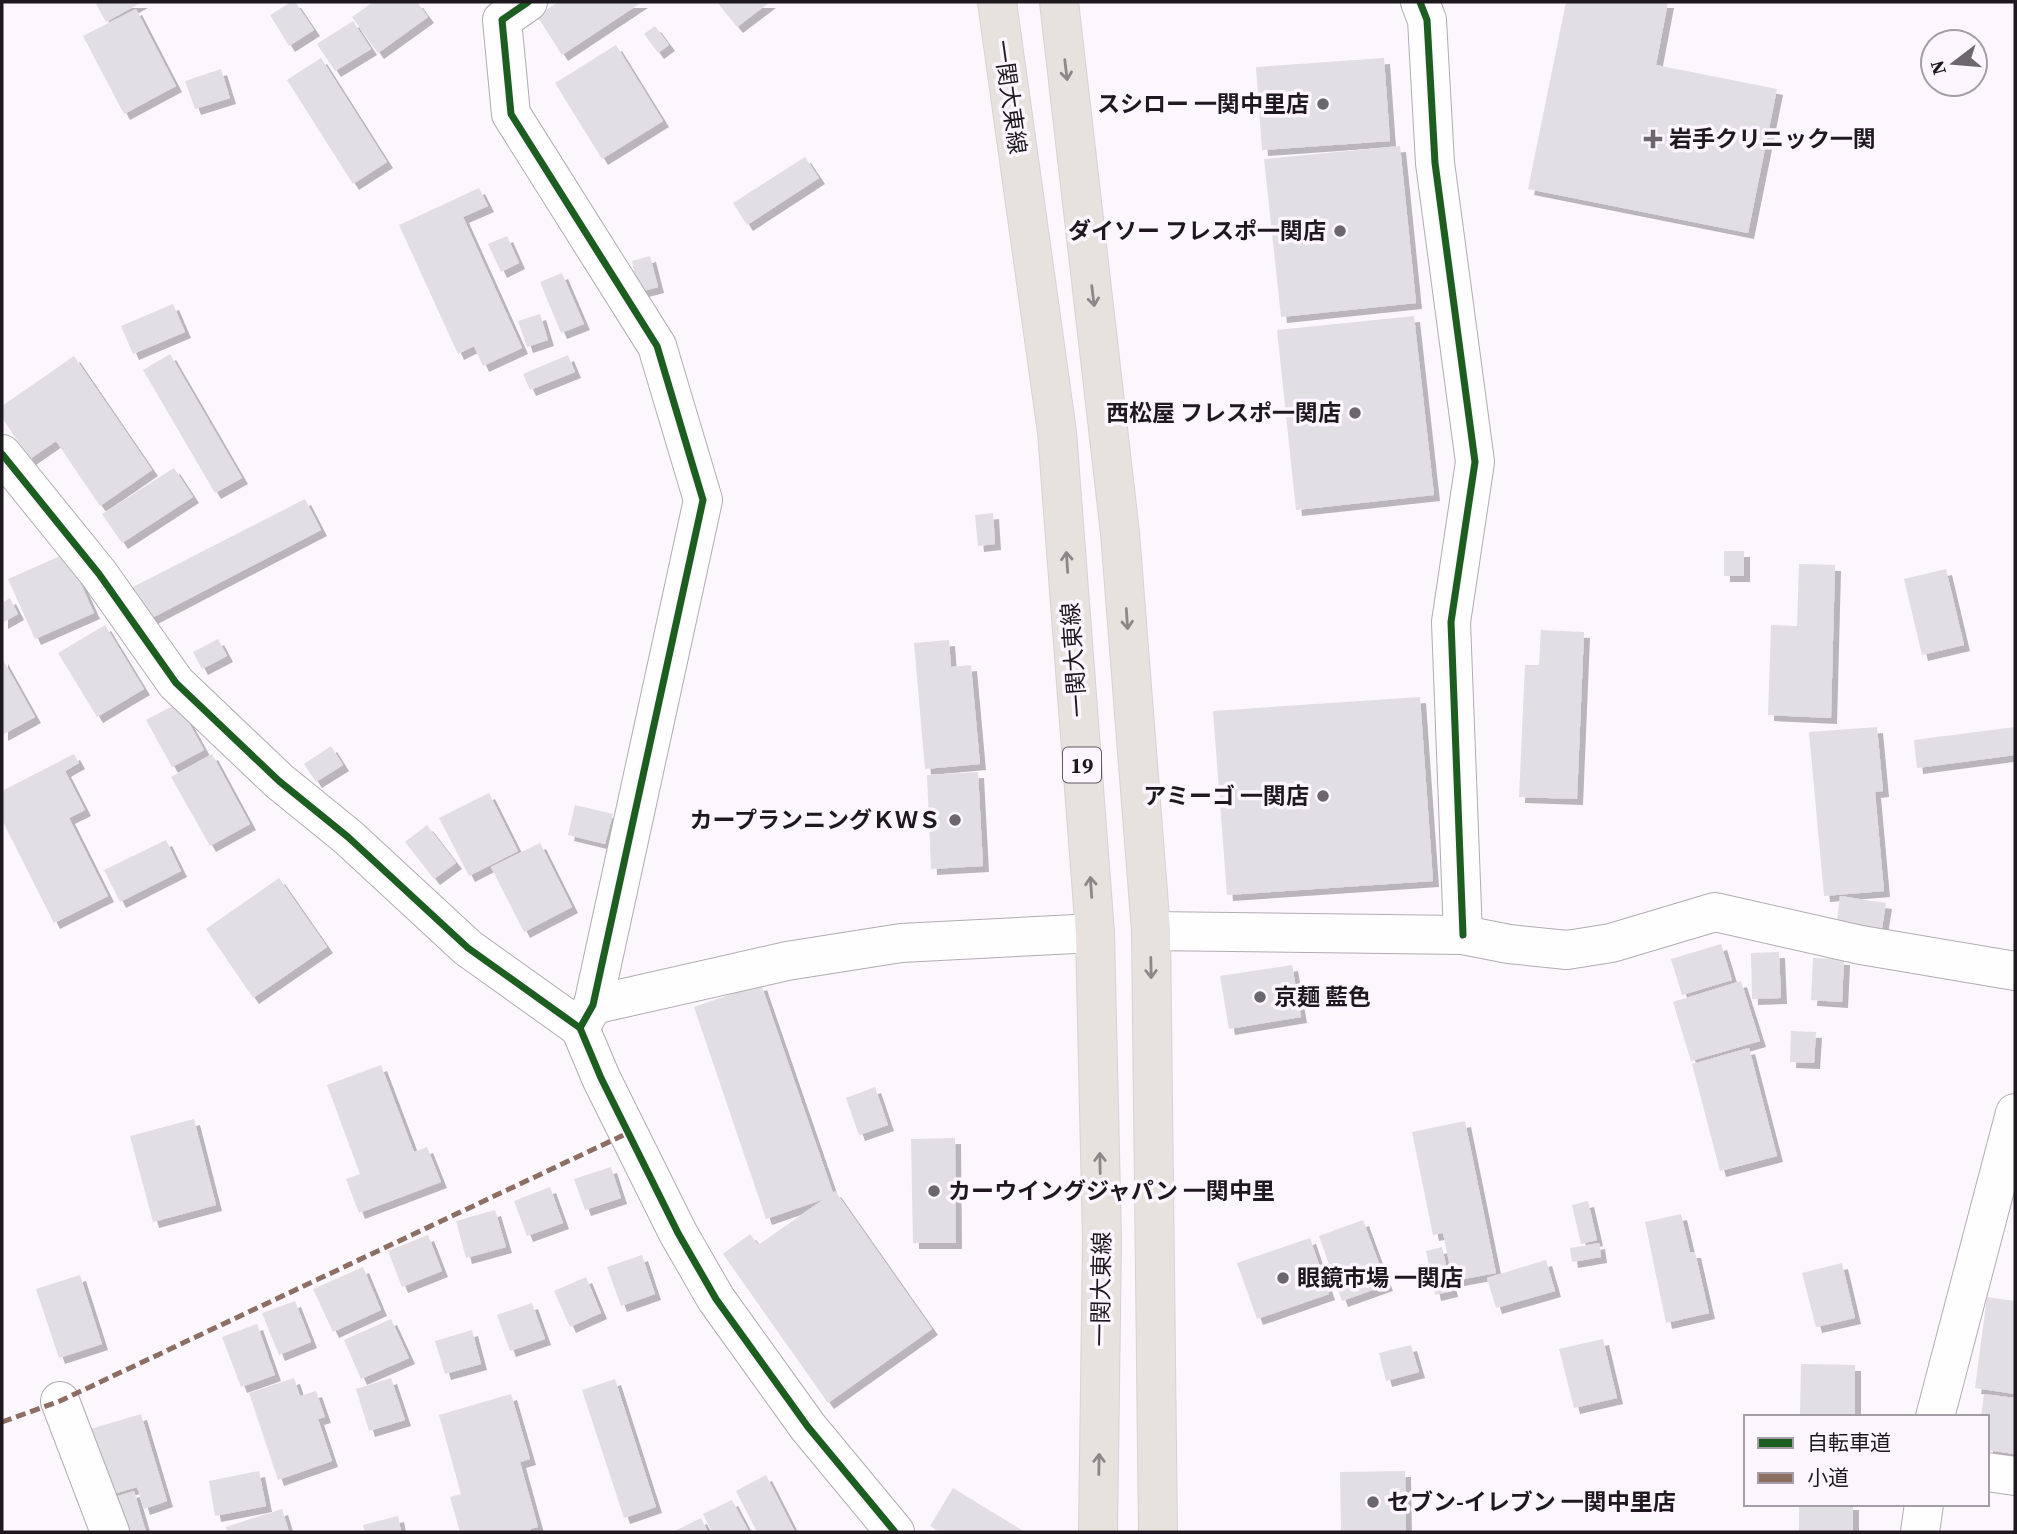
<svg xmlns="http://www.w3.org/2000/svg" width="2017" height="1534" viewBox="0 0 2017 1534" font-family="'Source Serif 4','Noto Sans JP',serif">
  <defs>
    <filter id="shadow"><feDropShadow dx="6" dy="6" stdDeviation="0" flood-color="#0004"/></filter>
  </defs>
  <rect width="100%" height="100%" fill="#fcf7fd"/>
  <g fill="#e1dee4" filter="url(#shadow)">
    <path d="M95 2H142L106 22Z"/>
    <path d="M291 2H295L314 30 289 46 270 15Z"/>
    <path d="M373 2H417L428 17 378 53 352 17Z"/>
    <path d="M558 2H642L562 55 537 16Z"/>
    <path d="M717 2H770L737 27Z"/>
    <path d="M1566 2H1668L1656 65 1777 89 1748 233 1528 189Z"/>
    <path d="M136 9 176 86 124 114 83 36Z"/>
    <path d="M353 21 371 49 335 71 317 44Z"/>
    <path d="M655 26 669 45 658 53 644 34Z"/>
    <path d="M616 45 663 121 602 159 555 83Z"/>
    <path d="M321 58 387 162 353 184 287 80Z"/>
    <path d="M1384 58 1390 141 1262 150 1256 67Z"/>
    <path d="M221 69 230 98 195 109 185 81Z"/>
    <path d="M1400 146 1416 303 1281 317 1264 159Z"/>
    <path d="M805 157 819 178 747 225 733 203Z"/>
    <path d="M479 188 488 206 463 217 522 348 483 366 474 346 458 354 399 225Z"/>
    <path d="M507 236 519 263 501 272 488 244Z"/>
    <path d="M650 256 658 287 639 292 632 261Z"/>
    <path d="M562 273 584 324 561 333 540 282Z"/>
    <path d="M173 304 185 332 133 354 121 326Z"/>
    <path d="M540 314 548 340 527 347 518 321Z"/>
    <path d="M1414 316 1434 495 1296 510 1277 330Z"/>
    <path d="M170 354 242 478 215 493 143 370Z"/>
    <path d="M568 355 575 372 530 390 523 374Z"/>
    <path d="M74 356 152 470 100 506 56 441 30 459 2 418V406Z"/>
    <path d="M174 468 193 497 122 543 102 514Z"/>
    <path d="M305 499 321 530 148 620 131 588Z"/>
    <path d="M993 513 995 544 978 546 975 515Z"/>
    <rect x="1724" y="551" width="20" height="25"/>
    <path d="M67 553 94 613 35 639 8 579Z"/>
    <path d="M1799 564 1835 565 1831 718 1768 715 1771 625 1797 626Z"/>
    <path d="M1946 569 1964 645 1922 655 1904 579Z"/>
    <path d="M10 598 18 614 2 623V603Z"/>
    <path d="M105 625 144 689 97 717 58 653Z"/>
    <path d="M1541 630 1584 632 1577 799 1519 797 1525 665H1539Z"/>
    <path d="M218 639 227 656 202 669 193 652Z"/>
    <path d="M949 640 951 667 971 665 980 764 925 769 914 643Z"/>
    <path d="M2 658 35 717 2 735Z"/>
    <path d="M1420 697 1433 881 1227 895 1213 711Z"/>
    <path d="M178 703 204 750 172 767 146 720Z"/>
    <path d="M1877 727 1883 791 1875 792 1884 891 1824 896 1809 732Z"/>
    <path d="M2015 727V755L1917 768 1914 740Z"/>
    <path d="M331 746 343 765 316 782 304 764Z"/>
    <path d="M74 754 79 763 65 771 85 810 69 818 108 896 54 923 2 820V791Z"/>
    <path d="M212 754 250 824 210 846 171 777Z"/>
    <path d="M978 772 983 866 931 869 927 775Z"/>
    <path d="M489 793 518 851 469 876 439 818Z"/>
    <path d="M575 805 613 814 605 844 568 835Z"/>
    <path d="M427 825 456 863 434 879 405 842Z"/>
    <path d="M166 840 181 871 120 902 104 870Z"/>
    <path d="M540 843 572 907 524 932 491 867Z"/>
    <path d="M279 878 327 947 253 998 206 929Z"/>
    <path d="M1840 896 1886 903 1881 934 1836 928Z"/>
    <path d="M1721 944 1732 980 1682 995 1671 959Z"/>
    <path d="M1779 952 1781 998 1752 999 1751 953Z"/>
    <path d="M1813 958 1844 959 1842 1002 1811 1000Z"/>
    <path d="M1292 965 1301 1017 1229 1029 1220 976Z"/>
    <path d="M1741 981 1760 1041 1691 1061 1673 1002Z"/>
    <path d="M761 984 833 1193 835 1191 932 1329 828 1403 723 1254 750 1234 758 1245 824 1199 766 1219 694 1007Z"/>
    <path d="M1791 1031 1816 1032 1814 1063 1790 1062Z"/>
    <path d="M1749 1048 1777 1156 1720 1171 1692 1064Z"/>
    <path d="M381 1065 414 1152 427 1147 441 1182 359 1213 346 1179 360 1174 327 1085Z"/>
    <path d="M875 1087 888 1125 859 1135 846 1098Z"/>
    <path d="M194 1119 216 1205 153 1222 130 1136Z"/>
    <path d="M1465 1121 1496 1273 1453 1281 1443 1233 1433 1235 1412 1132Z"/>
    <path d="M955 1138 956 1243H913L911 1139Z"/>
    <path d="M611 1167 621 1198 585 1210 574 1179Z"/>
    <path d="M550 1187 563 1223 527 1236 514 1201Z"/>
    <path d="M1588 1201 1597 1240 1581 1244 1572 1205Z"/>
    <path d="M495 1210 506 1247 466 1258 456 1221Z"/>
    <path d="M1681 1214 1690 1252H1695L1709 1313 1666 1323 1645 1222Z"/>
    <path d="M1363 1220 1387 1285 1342 1301 1319 1236Z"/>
    <path d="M428 1235 442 1271 402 1287 388 1251Z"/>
    <path d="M1310 1238 1329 1294 1257 1319 1237 1263Z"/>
    <path d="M1599 1243 1601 1257 1572 1262 1570 1248Z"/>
    <path d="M1442 1247 1452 1291 1435 1295 1426 1251Z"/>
    <path d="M642 1255 655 1294 621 1306 607 1267Z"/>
    <path d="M1546 1260 1555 1291 1496 1308 1487 1278Z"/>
    <path d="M1842 1263 1855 1318 1816 1327 1802 1273Z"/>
    <path d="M363 1267 381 1310 333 1332 313 1289Z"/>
    <path d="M80 1275 102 1344 59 1358 36 1289Z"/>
    <path d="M586 1277 601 1313 570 1327 554 1291Z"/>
    <path d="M1987 1297 2015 1301V1394L1975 1388Z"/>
    <path d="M295 1301 311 1342 279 1355 262 1313Z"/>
    <path d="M532 1303 545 1339 510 1351 497 1315Z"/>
    <path d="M391 1319 409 1358 361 1379 344 1340Z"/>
    <path d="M257 1324 275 1375 241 1387 222 1337Z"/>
    <path d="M472 1330 481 1364 445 1374 435 1341Z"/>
    <path d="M1603 1339 1617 1398 1574 1408 1559 1349Z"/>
    <path d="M1411 1345 1419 1372 1386 1381 1379 1353Z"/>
    <path d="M1801 1364 1855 1365V1417H1800Z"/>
    <path d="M294 1378 300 1396 316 1391 325 1417 318 1419 332 1461 278 1480 249 1393Z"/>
    <path d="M391 1378 405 1420 369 1431 356 1389Z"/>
    <path d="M615 1379 656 1507 624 1518 582 1390Z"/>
    <path d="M511 1394 530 1459 520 1462 538 1527 530 1529 531 1532H460L450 1497 461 1494 439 1415Z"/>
    <path d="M1984 1394 2015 1398V1454L1987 1450V1417H1981Z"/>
    <path d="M141 1414 167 1501 144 1509 137 1487 107 1496 87 1430Z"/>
    <path d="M259 1471 266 1506 215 1516 209 1481Z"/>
    <path d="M1405 1471 1406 1532H1341L1340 1472Z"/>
    <path d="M766 1475 795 1532H757L736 1491Z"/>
    <path d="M953 1488 1025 1532H940L930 1526Z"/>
    <path d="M134 1491 146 1532H123L112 1498Z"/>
    <path d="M732 1500 749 1532H712L703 1514Z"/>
    <rect x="1799" y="1504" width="54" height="28"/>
    <path d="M282 1509 289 1532H227L226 1527Z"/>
    <path d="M398 1516 401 1532H365L363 1525Z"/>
    <path d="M701 1518 708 1532H673Z"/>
  </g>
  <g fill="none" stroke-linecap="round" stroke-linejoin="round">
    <g stroke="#b1acb1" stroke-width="40">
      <g id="minor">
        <path d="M528 2 502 20 511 114 657 346 703 500 593 1005 580 1028"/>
        <path d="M1420 2 1427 20 1435 163 1475 462 1451 622 1463 935"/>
        <path d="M2 454 99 574 176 683 279 781 348 837 468 948 580 1028 601 1078 678 1233 716 1299 808 1427 895 1532"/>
        <path d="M1151 931 1463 935 1509 944 1567 950 1611 943 1715 912 1861 945 2015 971"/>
        <path d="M593 1005 787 961 901 943 1095 933"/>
        <path d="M60 1401 110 1532"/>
        <path d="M1935 1417 2015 1113"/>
        <path d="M1987 1472 2015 1476"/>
        <path d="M1920 1532 1924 1504"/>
      </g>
    </g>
    <g stroke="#d6d2d6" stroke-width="40">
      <g id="major">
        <path d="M997 2 1057 432 1095 933 1102 1240 1098 1532"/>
        <path d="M1059 2 1120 533 1151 931 1158 1532"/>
      </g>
    </g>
    <use href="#minor" stroke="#fffeff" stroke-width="38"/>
    <use href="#major" stroke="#e7e2dd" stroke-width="38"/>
    <path stroke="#8d6e63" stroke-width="5" stroke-dasharray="10 5" stroke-linecap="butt" d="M2 1422 60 1401 630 1132"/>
    <g stroke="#fdf5ff" stroke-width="11">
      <g id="cycleway">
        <path d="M528 2 502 20 511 114 657 346 703 500 593 1005 580 1028"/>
        <path d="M1420 2 1427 20 1435 163 1475 462 1451 622 1463 935"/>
        <path d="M2 454 99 574 176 683 279 781 348 837 468 948 580 1028 601 1078 678 1233 716 1299 808 1427 895 1532"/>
      </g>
    </g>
    <use href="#cycleway" stroke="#1b5e20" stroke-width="7"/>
  </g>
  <defs><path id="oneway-shaft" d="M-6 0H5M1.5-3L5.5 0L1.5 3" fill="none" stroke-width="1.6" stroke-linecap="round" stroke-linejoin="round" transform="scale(1.75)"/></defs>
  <g stroke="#8d8888">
    <use href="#oneway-shaft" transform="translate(1066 70) rotate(83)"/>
    <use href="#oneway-shaft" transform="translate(1093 296) rotate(83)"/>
    <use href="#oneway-shaft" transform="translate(1067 562) rotate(-94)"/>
    <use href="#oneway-shaft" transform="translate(1127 619) rotate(86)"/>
    <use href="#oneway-shaft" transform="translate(1091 887) rotate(-94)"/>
    <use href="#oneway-shaft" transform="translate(1151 968) rotate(89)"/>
    <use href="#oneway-shaft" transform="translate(1100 1163) rotate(-91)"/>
    <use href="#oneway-shaft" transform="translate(1099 1464) rotate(-89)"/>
  </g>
  <g fill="#6c676d" stroke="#fdf5ff" stroke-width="2.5">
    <circle cx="1323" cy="104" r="7"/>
    <path d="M1649.5 128.5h7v7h7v7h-7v7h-7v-7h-7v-7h7z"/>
    <circle cx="1340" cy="231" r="7"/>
    <circle cx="1355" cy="413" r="7"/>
    <circle cx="1323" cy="796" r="7"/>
    <circle cx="955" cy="820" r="7"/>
    <circle cx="1260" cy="997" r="7"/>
    <circle cx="934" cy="1191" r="7"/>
    <circle cx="1283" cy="1278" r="7"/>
    <circle cx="1373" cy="1502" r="7"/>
  </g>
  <g text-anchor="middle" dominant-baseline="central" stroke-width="7" stroke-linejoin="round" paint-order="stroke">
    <rect fill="#fdf5ff" stroke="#615b62" stroke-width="2" x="1063" y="747.5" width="38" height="35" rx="5"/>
    <g font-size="21" font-weight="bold" fill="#1e191f">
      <text x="1082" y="765">19</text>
    </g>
    <g font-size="23" fill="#1e191f" stroke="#fdf5ff">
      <text transform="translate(1010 97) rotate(82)">一関大東線</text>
      <text transform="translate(1074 660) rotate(-94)">一関大東線</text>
      <text transform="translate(1101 1289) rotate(-89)">一関大東線</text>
    </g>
    <g font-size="23" font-weight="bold" fill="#1e191f" stroke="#fdf5ff" text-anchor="end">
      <text x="1309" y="104">スシロー 一関中里店</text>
      <text x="1669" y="139" text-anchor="start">岩手クリニック一関</text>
      <text x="1326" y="231">ダイソー フレスポ一関店</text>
      <text x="1341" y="413">西松屋 フレスポ一関店</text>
      <text x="1309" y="796">アミーゴ 一関店</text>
      <text x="941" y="820">カープランニングＫＷＳ</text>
      <text x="1274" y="997" text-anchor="start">京麺 藍色</text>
      <text x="948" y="1191" text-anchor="start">カーウイングジャパン 一関中里</text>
      <text x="1297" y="1278" text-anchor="start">眼鏡市場 一関店</text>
      <text x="1387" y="1502" text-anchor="start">セブン-イレブン 一関中里店</text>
    </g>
  </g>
  <rect width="2017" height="1534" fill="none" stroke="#1e191f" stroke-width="7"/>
  <rect x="1744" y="1415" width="245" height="91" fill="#fdf5ff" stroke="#a49da5" stroke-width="2"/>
  <rect x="1758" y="1438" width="35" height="10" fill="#1b5e20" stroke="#a49da5" stroke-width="2"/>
  <text x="1807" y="1450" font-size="21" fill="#1e191f">自転車道</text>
  <rect x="1758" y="1473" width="35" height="10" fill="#8d6e63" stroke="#a49da5" stroke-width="2"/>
  <text x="1807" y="1485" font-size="21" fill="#1e191f">小道</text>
  <g transform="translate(1954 63) rotate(254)"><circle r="33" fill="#fdf5ff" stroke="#a49da5" stroke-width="2"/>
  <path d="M0-5L12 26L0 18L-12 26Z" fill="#6c676d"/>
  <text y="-10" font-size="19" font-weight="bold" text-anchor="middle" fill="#1e191f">N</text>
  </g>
</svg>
